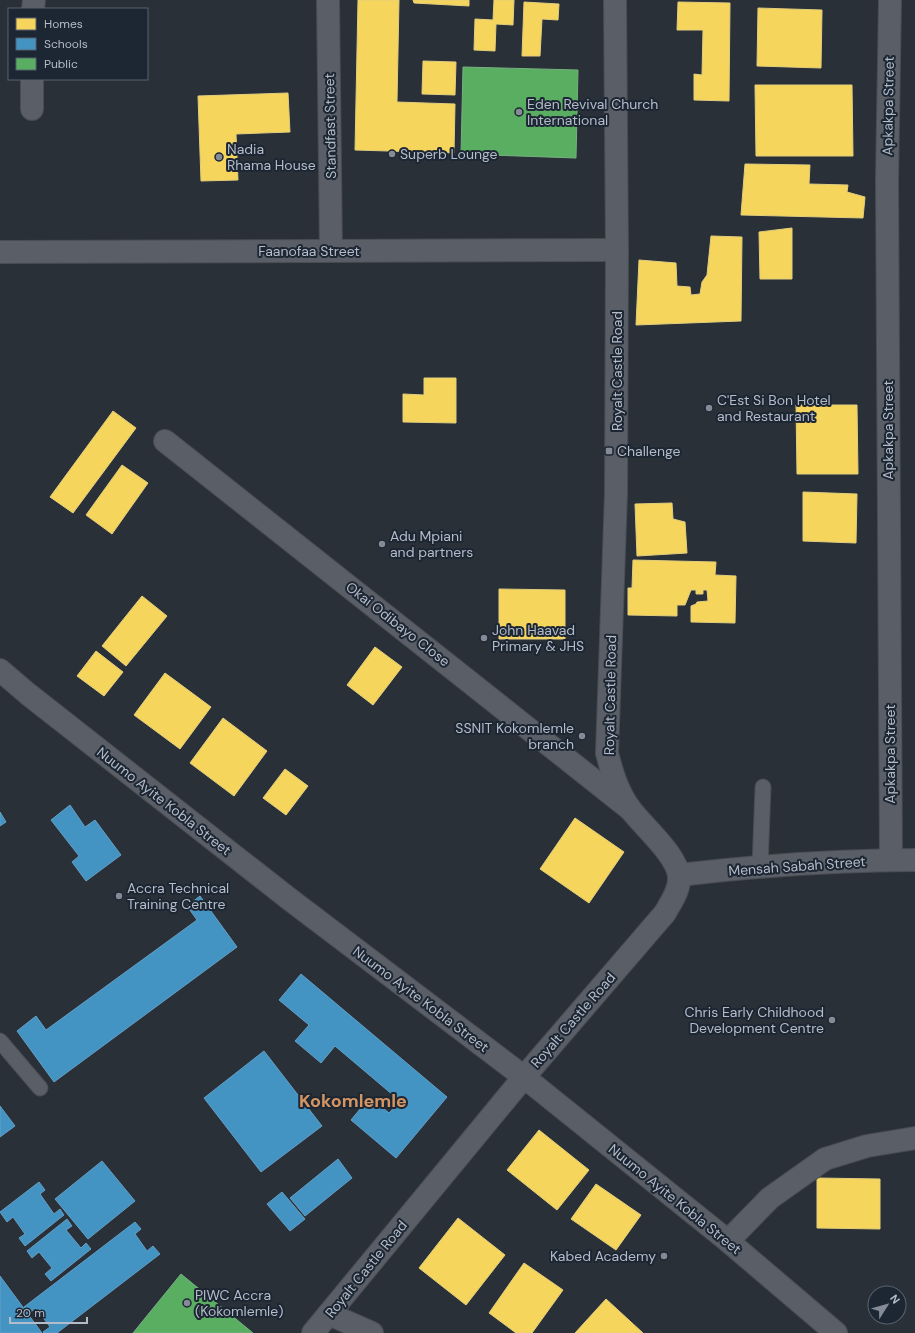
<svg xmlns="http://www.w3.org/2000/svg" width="915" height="1333" viewBox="0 0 915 1333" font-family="'DM Sans',sans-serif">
  <rect width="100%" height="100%" fill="#2a3038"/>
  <g fill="#f6d55c" stroke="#e2ce7d">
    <path d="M358 0H399L397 102 455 104 454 153 355 150Z"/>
    <path d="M413 0H469V6L414 3Z"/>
    <path d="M494 0H514L513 25 496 24 495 51 474 50 475 19 493 20Z"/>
    <path d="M524 2 559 4 558 20 542 19 540 56H522Z"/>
    <path d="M678 2 730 3 729 101 694 100V74L702 75 703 30H677Z"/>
    <path d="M758 8 822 10 821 68 757 66Z"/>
    <path d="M423 61 456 62 455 95 422 94Z"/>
    <path d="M755 85H852L853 156H756Z"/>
    <path d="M288 93 290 132 236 134 238 180 201 181 198 96Z"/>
    <path d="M745 164 810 165 809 184 848 185 847 192 865 197 863 218 741 215Z"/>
    <path d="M792 228V279H760L759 232Z"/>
    <path d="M711 236 742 237 741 321 636 325 639 260 676 263 677 286 690 287 691 295 700 294 702 282 707 275Z"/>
    <path d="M424 378H456V423L403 422V394L424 395Z"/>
    <path d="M796 405H857L858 474H797Z"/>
    <path d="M113 411 136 428 73 513 50 497Z"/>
    <path d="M122 465 148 483 112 534 86 515Z"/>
    <path d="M803 492 857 494 856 543 803 541Z"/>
    <path d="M672 503 673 519 685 522 687 553 637 556 635 504Z"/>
    <path d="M633 560 716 562 715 575 736 576 735 623 691 622V606L696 604 697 602 708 601 707 590H703V594H696V590H691L685 605H677V616L628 615V588H632Z"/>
    <path d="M499 589 565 590V639H499Z"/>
    <path d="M142 596 167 616 126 666 102 646Z"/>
    <path d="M375 647 402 667 373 705 347 685Z"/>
    <path d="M96 651 123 672 104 696 77 676Z"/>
    <path d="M165 673 211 707 180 749 134 715Z"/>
    <path d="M223 718 267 751 234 796 190 763Z"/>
    <path d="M285 769 308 786 286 815 263 798Z"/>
    <path d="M575 818 624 852 589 903 540 869Z"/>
    <path d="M539 1130 589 1170 557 1210 507 1170Z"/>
    <path d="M817 1178 880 1179V1229L817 1228Z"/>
    <path d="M596 1184 641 1215 616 1250 571 1219Z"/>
    <path d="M458 1218 505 1255 466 1305 419 1268Z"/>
    <path d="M524 1263 563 1290 532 1333H516L489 1313Z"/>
    <path d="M606 1299 643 1333H575Z"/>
  </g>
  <g fill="#4393c3" stroke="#659fc5">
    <path d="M70 805 85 827 95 820 121 855 86 881 72 862 79 856 51 820Z"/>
    <path d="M0 812 6 822 0 826Z"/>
    <path d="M200 896 237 947 54 1082 17 1031 36 1016 46 1030 197 920 187 906Z"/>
    <path d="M301 974 447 1097 396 1158 351 1120 370 1097 389 1113 400 1101 335 1046 321 1063 295 1041 309 1025 279 1000Z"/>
    <path d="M264 1051 322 1126 261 1172 204 1098Z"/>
    <path d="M0 1106 15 1126 0 1137Z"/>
    <path d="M338 1159 352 1178 305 1216 290 1198Z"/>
    <path d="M102 1161 135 1201 88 1239 55 1199Z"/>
    <path d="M39 1182 45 1190 40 1194 54 1214 60 1209 64 1215 25 1246 19 1238 25 1234 13 1217 7 1222 0 1212Z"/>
    <path d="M282 1192 305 1219 290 1231 267 1204Z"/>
    <path d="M67 1219 72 1226 66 1230 81 1248 86 1243 91 1249 51 1281 45 1274 52 1268 39 1252 32 1258 27 1251Z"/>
    <path d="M135 1222 141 1229 135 1234 147 1251 153 1246 160 1254 57 1333H44L43 1332 50 1327 36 1308 28 1314 24 1307Z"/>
    <path d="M0 1276 42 1333H0Z"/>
  </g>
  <g fill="#5aae61" stroke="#75b280">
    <path d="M463 67 578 70 576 158 461 154Z"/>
    <path d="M181 1274 253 1333H133Z"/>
  </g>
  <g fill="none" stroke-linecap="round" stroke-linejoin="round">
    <g stroke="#484c53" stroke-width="17">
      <g id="service">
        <path d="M760 867 763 787"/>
        <path d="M0 1041 40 1088"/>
      </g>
    </g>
    <g stroke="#484c53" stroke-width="24">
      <g id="minor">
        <path d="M328 0 331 251"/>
        <path d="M890 0 887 181 891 860"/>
        <path d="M33 9 34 0"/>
        <path d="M32 109V79"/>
        <path d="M0 252 617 250"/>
        <path d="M165 441 630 809"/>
        <path d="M0 670 28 694 288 898 524 1077 728 1241 836 1333"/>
        <path d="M679 875C757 866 836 860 915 860"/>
        <path d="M728 1241 770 1198 825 1159 867 1146 915 1138"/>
        <path d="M329 1314 372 1333"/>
      </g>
    </g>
    <g stroke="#484c53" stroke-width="24">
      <path id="tertiary" d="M313 1333 524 1077 665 913C671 902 680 890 679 877 678 856 643 826 631 810 618 793 612 773 607 753L616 493 617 250 615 0"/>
    </g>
    <use href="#service" stroke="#5a5e66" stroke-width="15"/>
    <use href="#minor" stroke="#5a5e66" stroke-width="22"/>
    <use href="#tertiary" stroke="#5a5e66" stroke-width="22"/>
  </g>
  <g fill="#848b96" stroke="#1d2633" stroke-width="1.5">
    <circle cx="519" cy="112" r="4"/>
    <circle cx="392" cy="154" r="4"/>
    <circle cx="219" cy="157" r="4"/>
    <circle cx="709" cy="408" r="4"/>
    <rect x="605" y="447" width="8" height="8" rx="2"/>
    <circle cx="382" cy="544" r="4"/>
    <circle cx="484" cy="638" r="4"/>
    <circle cx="582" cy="736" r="4"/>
    <circle cx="119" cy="896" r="4"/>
    <circle cx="832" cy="1020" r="4"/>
    <circle cx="664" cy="1256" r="4"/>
    <circle cx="187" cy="1303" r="4"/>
  </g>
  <g text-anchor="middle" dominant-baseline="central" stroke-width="4" stroke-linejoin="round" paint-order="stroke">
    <g font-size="14" fill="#b4bcc9" stroke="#1d2633" text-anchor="start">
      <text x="527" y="104">Eden Revival Church<tspan x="527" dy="16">International</tspan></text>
      <text x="227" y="149">Nadia<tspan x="227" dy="16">Rhama House</tspan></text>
      <text x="400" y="154">Superb Lounge</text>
      <text x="717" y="400">C'Est Si Bon Hotel<tspan x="717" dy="16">and Restaurant</tspan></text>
      <text x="617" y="451">Challenge</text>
      <text x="390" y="536">Adu Mpiani<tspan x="390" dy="16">and partners</tspan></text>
      <text x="492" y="630">John Haavad<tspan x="492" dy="16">Primary &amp; JHS</tspan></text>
      <text x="574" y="728" text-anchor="end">SSNIT Kokomlemle<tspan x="574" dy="16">branch</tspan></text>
      <text x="127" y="888">Accra Technical<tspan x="127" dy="16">Training Centre</tspan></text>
      <text x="824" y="1012" text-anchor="end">Chris Early Childhood<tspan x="824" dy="16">Development Centre</tspan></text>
      <text x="656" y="1256" text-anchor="end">Kabed Academy</text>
      <text x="195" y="1295">PIWC Accra<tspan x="195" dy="16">(Kokomlemle)</tspan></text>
    </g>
    <g font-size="14" fill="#b4bcc9" stroke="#1d2633">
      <text transform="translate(888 106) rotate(-89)">Apkakpa Street</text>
      <text transform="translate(330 126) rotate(-91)">Standfast Street</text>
      <text x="309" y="251">Faanofaa Street</text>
      <text transform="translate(617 371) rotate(-90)">Royalt Castle Road</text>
      <text transform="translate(888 430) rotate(-90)">Apkakpa Street</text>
      <text transform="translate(398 624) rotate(38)">Okai Odibayo Close</text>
      <text transform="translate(610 695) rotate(-89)">Royalt Castle Road</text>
      <text transform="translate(890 754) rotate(-90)">Apkakpa Street</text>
      <text transform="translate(164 801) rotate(38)">Nuumo Ayite Kobla Street</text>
      <text transform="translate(797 866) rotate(-4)">Mensah Sabah Street</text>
      <text transform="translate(421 999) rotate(37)">Nuumo Ayite Kobla Street</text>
      <text transform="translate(573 1020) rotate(-49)">Royalt Castle Road</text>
      <text transform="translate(675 1199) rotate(39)">Nuumo Ayite Kobla Street</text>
      <text transform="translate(366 1269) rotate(-51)">Royalt Castle Road</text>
    </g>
    <g font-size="18" font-weight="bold" fill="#d59563" stroke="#1d2633">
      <text x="353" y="1101">Kokomlemle</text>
    </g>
  </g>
  <rect x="8" y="8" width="140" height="72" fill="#1d2633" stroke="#59626f"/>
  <rect x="16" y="18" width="20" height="12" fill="#f6d55c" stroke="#59626f"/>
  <text x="44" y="28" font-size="12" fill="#b4bcc9">Homes</text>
  <rect x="16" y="38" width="20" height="12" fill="#4393c3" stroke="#59626f"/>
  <text x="44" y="48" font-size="12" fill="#b4bcc9">Schools</text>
  <rect x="16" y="58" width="20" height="12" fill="#5aae61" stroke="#59626f"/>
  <text x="44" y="68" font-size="12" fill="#b4bcc9">Public</text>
  <g transform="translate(887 1305) rotate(53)"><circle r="19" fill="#1d2633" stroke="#59626f"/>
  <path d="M0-3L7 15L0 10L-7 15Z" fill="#848b96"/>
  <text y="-6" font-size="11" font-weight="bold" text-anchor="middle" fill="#b4bcc9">N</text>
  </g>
  <path d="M10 1317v6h77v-6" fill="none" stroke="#b4bcc9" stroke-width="2"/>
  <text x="16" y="1317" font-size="12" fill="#b4bcc9" stroke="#1d2633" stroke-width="3" paint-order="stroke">20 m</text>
</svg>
